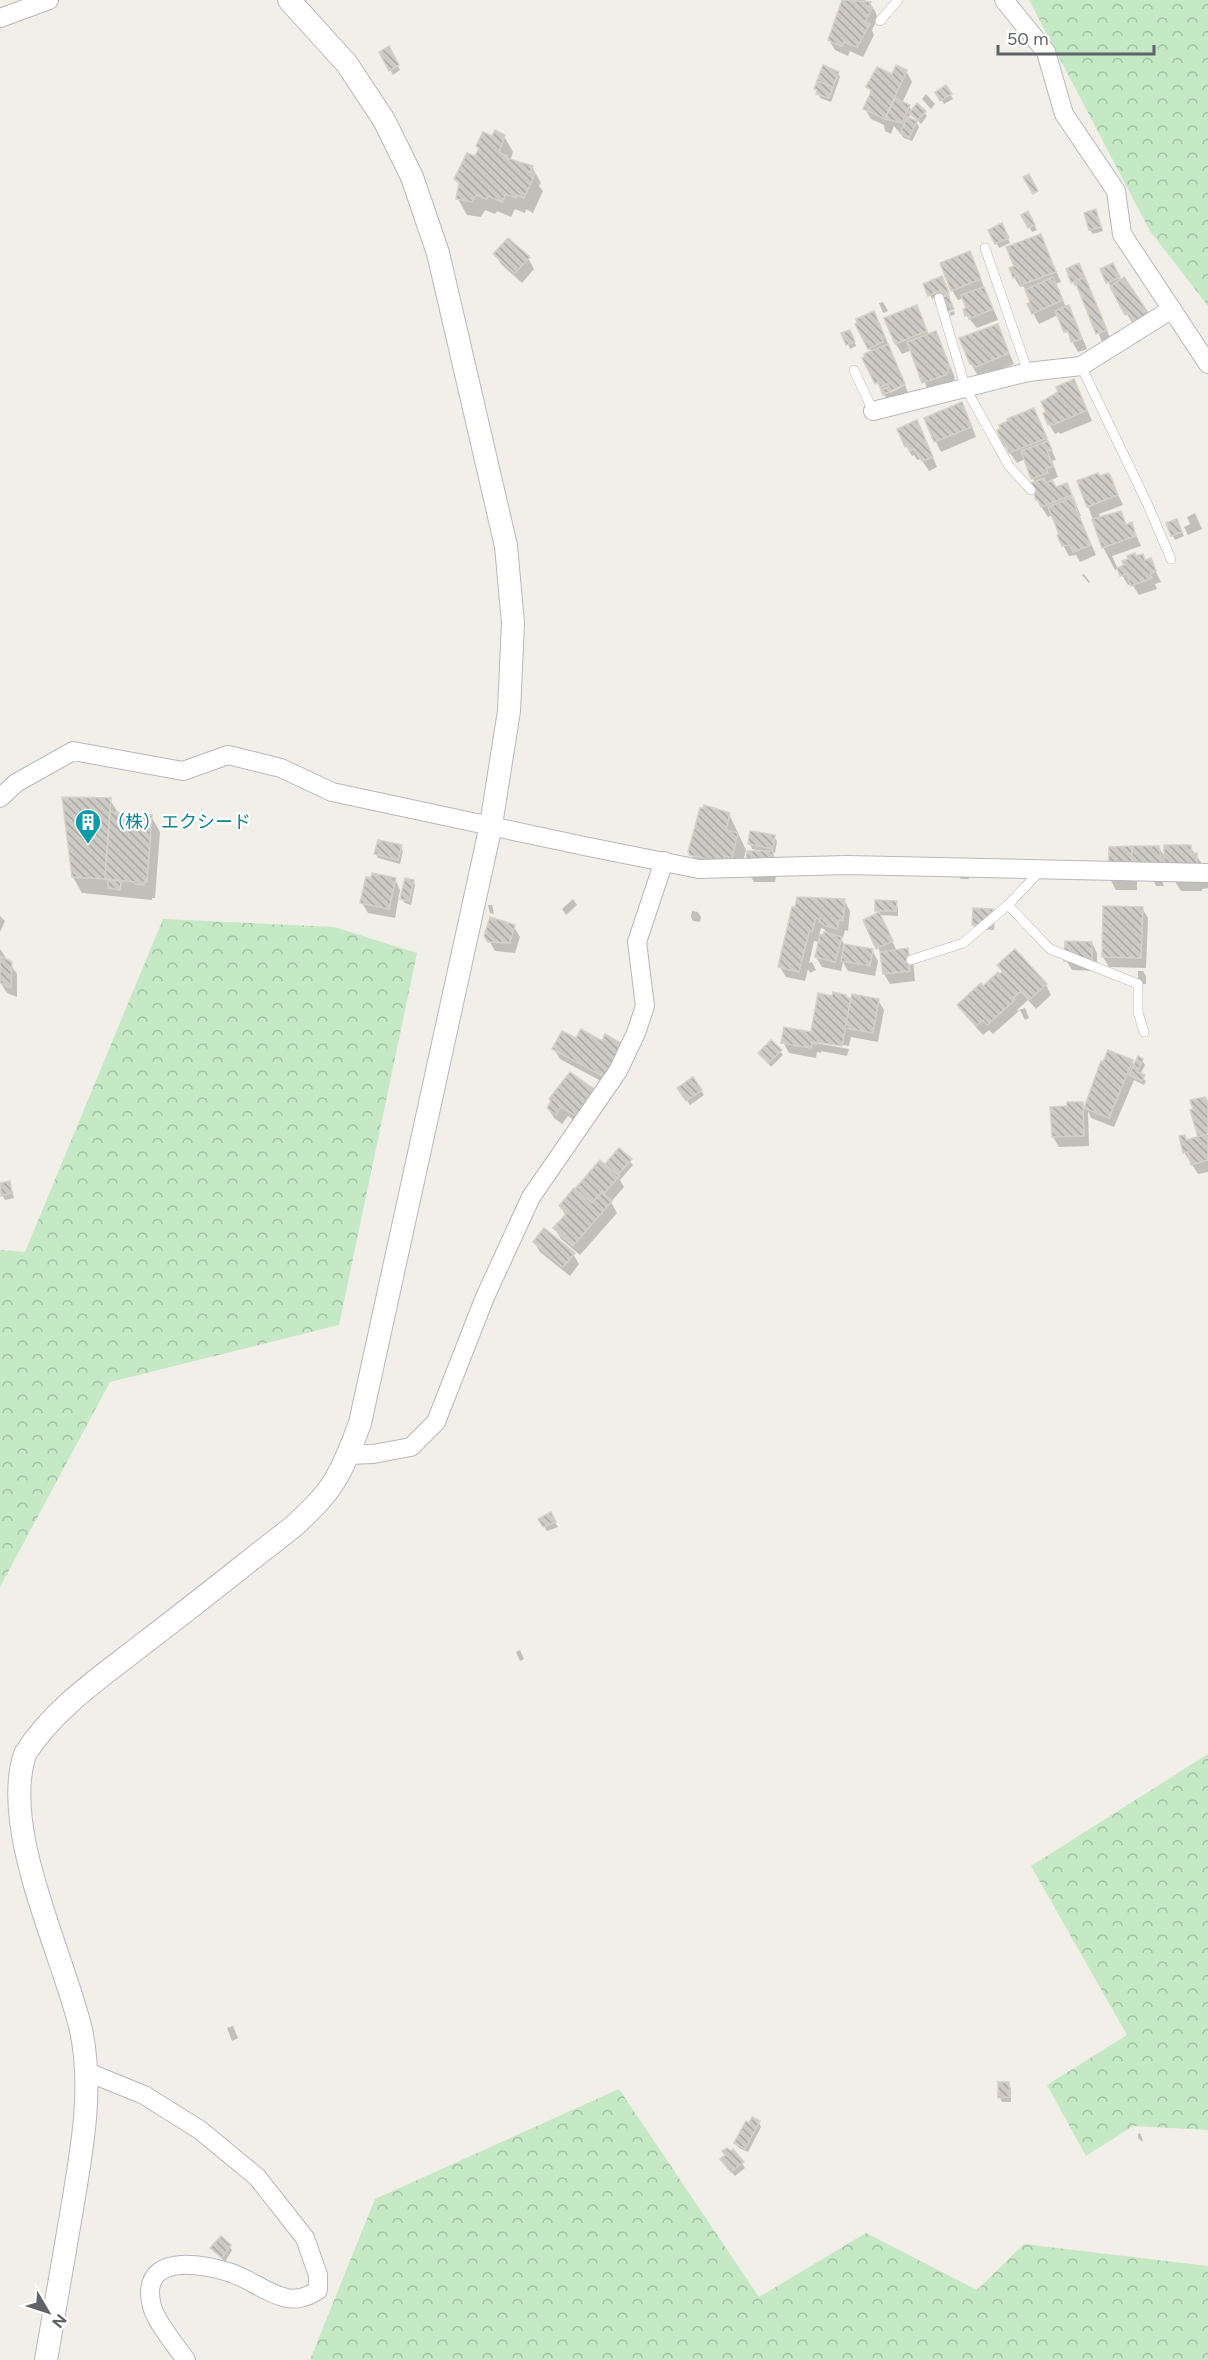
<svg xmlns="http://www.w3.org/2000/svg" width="1208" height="2360" viewBox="0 0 1208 2360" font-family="Figtree,'Noto Sans JP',sans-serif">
  <defs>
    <pattern id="forest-crowns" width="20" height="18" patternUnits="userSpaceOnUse" patternTransform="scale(1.5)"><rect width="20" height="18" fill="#c5e8c5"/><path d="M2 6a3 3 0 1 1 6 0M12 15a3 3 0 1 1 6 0" fill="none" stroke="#a3c0a4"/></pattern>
    <pattern id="building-back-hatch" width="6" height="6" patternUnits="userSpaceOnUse" patternTransform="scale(1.5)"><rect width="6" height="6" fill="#cccac5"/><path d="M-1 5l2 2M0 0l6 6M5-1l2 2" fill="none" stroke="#a9a8a4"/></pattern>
  </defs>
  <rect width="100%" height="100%" fill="#f1efe8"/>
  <g fill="url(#forest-crowns)">
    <path d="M1029 0H1208V306L1150 231Z"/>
    <path d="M163 919 334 927 417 953 339 1325 110 1382 0 1587V1250L25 1252Z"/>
    <path d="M1208 1754V2130L1133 2126 1086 2156 1047 2085 1127 2035 1031 1866Z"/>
    <path d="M619 2089 759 2297 866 2233 977 2290 1024 2244 1208 2266V2360H310L375 2199Z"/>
  </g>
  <g fill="#0003" fill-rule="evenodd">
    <path d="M844 0H865L870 3 876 13 877 19 872 30 874 35 863 57 850 51 848 56 835 50 829 40Z"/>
    <path d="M389 48 400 70 393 75 381 53Z"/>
    <path d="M906 71 912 82 902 103 909 106 912 112H924L927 116 921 124 911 113 908 119 916 122 919 127 912 141 904 138 894 126 891 134 885 131 884 125 871 119 865 109 872 94 868 87Z"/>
    <path d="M838 73 840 77 831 102 820 98 816 88Z"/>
    <path d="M946 87 953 99 944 104 937 92Z"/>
    <path d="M926 94 935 104 931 109 922 99Z"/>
    <path d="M504 136 513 152 510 161 532 167 541 183 539 186 543 191 533 213 526 209 525 213 515 209 511 217 497 211 495 214 485 210 481 217 467 215 458 199 460 185 456 179 475 159 480 150 477 146 493 138Z"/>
    <path d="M1096 211 1103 231 1093 234 1090 230Z"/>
    <path d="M1027 213 1037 230 1032 232 1023 215Z"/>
    <path d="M990 230H1004L1010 243 999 248Z"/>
    <path d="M1040 235 1061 282 1055 284 1066 307H1068L1074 317 1087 349 1078 352 1058 315 1039 324 1033 313 1029 296 1023 286 1020 287 1014 277 1016 267Z"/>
    <path d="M970 253 998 320 977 328 966 315 968 308 964 298 958 300 952 290Z"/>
    <path d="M495 254 528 258 534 269 522 283 501 264Z"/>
    <path d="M1115 269 1121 281 1148 315 1133 324 1108 282Z"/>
    <path d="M1068 270 1085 279 1111 340 1103 344 1078 285 1075 286Z"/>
    <path d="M944 282 950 298H946L944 294 932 299 930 295Z"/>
    <path d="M883 302 888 311 883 313 879 303Z"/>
    <path d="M916 307 929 335 936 333 941 343 955 378 951 385 929 393 912 350 902 354 896 344Z"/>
    <path d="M954 311 955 314 951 316 949 313Z"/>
    <path d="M879 323 890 348V393L905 385 909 395 890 404 877 383 872 353 857 325Z"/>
    <path d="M997 326 1014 364 982 377 977 374 971 364Z"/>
    <path d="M852 336 856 346 850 349 848 344Z"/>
    <path d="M1079 390 1092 421 1060 434 1059 432 1055 434 1049 424Z"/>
    <path d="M1034 409 1056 460 1052 461 1058 477 1051 480 1056 489 1066 485 1078 509 1081 516H1079L1096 555 1080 562 1076 555 1069 556 1063 545 1053 515 1048 517 1037 500 1035 483 1025 459 1017 463 1005 446Z"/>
    <path d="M967 414 976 437 941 452 925 419Z"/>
    <path d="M922 432 937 467 929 471 921 459 917 460 914 455 912 456 906 446Z"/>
    <path d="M1109 476 1123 505 1099 514 1101 518 1121 513 1127 526 1131 524 1141 546 1112 556 1118 569 1115 570 1103 547 1088 506 1100 478Z"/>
    <path d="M1195 513 1202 529 1188 535 1184 527 1190 524 1187 517Z"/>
    <path d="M1167 524 1179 525 1184 536 1175 540Z"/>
    <path d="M1136 558 1146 561 1150 560 1161 582 1155 584 1157 589 1139 595 1132 584 1128 585 1122 575Z"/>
    <path d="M1084 574 1090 582 1089 583 1082 575Z"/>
    <path d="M110 800 119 814 151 816 160 832 155 898H152V900L82 893 73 877Z"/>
    <path d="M729 814 746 850 740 873 732 871 731 878 700 870 690 852Z"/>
    <path d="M774 837 777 841 775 853 772 852 778 863 775 882H754L748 872 764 851 752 849 750 844Z"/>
    <path d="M401 847 403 851 400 864 378 858 376 854Z"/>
    <path d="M1159 847 1166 860 1190 847 1208 872V888L1202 889V891H1181L1166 867 1137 874V890H1116L1110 879Z"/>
    <path d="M969 871V879H961L958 874Z"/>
    <path d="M1153 878H1161L1164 886H1156Z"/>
    <path d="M395 879 400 890 395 918 368 913 362 903Z"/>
    <path d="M413 881 415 885 411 905 405 903 402 899Z"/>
    <path d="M573 899 577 905 566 915 562 909Z"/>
    <path d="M844 900 850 911 848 931 845 930 843 938 840 937 845 946 872 950 878 961 875 976 848 971 843 962 841 971 822 967 816 957 820 942 814 941 809 963 812 962 816 970 810 973 808 969 805 981 786 977 780 967 793 909ZM821 928 824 929 828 934 824 937 819 935Z"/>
    <path d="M896 903 898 908V916L879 915 897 951 907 950 913 960 915 981 890 984 884 974 882 956 865 921 879 914 877 910Z"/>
    <path d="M488 905H492L494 914 490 913Z"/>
    <path d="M1142 908 1148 918 1146 968 1109 967 1103 957Z"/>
    <path d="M692 911 698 912 701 917 700 922 693 921 691 917Z"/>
    <path d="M995 915 994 930 976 929 973 925Z"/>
    <path d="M0 916 5 921 0 932Z"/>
    <path d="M514 927 520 937 515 953 495 951 486 935Z"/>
    <path d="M1092 943 1097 953V971L1072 970 1066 960Z"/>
    <path d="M0 949 17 974V997L7 993 0 982Z"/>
    <path d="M1015 952 1046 985 1051 995 1036 1009 1028 1000 1016 1011 1025 1008 1029 1018 1025 1020 1020 1010 993 1034 989 1030 983 1035 965 1015 959 1005 1004 973 999 965Z"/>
    <path d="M1138 971H1143L1146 976V984H1140L1138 980Z"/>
    <path d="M847 999 878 1000 884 1010 878 1042 851 1037 849 1046 816 1040V1043L849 1049 847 1056 821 1051V1053L817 1052 816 1058 789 1053 783 1042 812 1034Z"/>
    <path d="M577 1040 614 1088 560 1059 554 1049Z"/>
    <path d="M780 1051 783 1055 771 1067 759 1053Z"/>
    <path d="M1142 1060 1145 1065 1140 1075 1146 1081 1144 1085 1134 1080 1114 1127 1091 1118 1088 1111 1089 1146 1059 1147 1053 1137 1052 1108 1069 1107 1082 1103 1085 1109 1102 1063 1132 1061 1135 1067Z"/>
    <path d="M693 1079 704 1095 690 1105 679 1089Z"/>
    <path d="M592 1090 598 1100 585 1128 568 1116 562 1124 554 1118 548 1108Z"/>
    <path d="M1208 1103V1172L1198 1174 1184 1152 1187 1141 1199 1138Z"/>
    <path d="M619 1150 633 1165 620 1180 624 1187 611 1202 617 1213 580 1255 561 1239 555 1229 566 1216 560 1206 605 1166Z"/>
    <path d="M10 1183 14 1198 5 1200 2 1195Z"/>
    <path d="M534 1242 573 1254 579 1264 570 1276 540 1252Z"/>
    <path d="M550 1514 558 1527 547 1531 540 1519Z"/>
    <path d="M520 1650 524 1659 520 1661 516 1652Z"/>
    <path d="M233 2026 238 2038 232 2041 227 2028Z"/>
    <path d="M1008 2083 1011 2088V2102H1002L1000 2097Z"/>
    <path d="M758 2122 761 2127 748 2152 739 2148 736 2143 750 2125Z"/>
    <path d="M1140 2133 1142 2138 1143 2142 1138 2138V2134Z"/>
    <path d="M726 2155 742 2163 745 2168 735 2176 725 2164Z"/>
    <path d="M229 2246 232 2250 225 2262 212 2248Z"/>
  </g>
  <g fill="url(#building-back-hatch)" stroke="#d6d1c6" stroke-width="1.5">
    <path d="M842 0 871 2 869 6 872 8 865 22 870 24 857 47 844 42 842 47 828 40Z"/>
    <path d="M389 46 399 65 389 71 379 52Z"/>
    <path d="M823 65 839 72 833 87 817 81Z"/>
    <path d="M896 65 907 70 885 119 863 109 872 90 866 87 877 67 892 74Z"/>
    <path d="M817 81 833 87 829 98 816 94 817 90 814 89Z"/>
    <path d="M946 85 952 94 940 101 935 92Z"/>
    <path d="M895 98 910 105 902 123 885 119Z"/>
    <path d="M917 103 926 111 918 120 909 113Z"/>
    <path d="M907 117 917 121 909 138 900 133Z"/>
    <path d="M495 130 505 135 499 152 507 156 506 158 533 166 530 172 535 174 524 198 517 195 516 198 506 194 502 202 488 196 486 199 476 195 472 202 456 199 459 183 454 179 467 153 475 156 479 148 476 146 483 132 492 136Z"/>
    <path d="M1029 174 1038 191 1033 194 1023 177Z"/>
    <path d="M1096 209 1101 227 1089 230 1084 213Z"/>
    <path d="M1028 211 1035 225 1028 228 1021 215Z"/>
    <path d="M1002 223 1009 238 995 244 988 230Z"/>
    <path d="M1041 234 1056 272 1021 285 1018 276 1013 278 1009 268 1014 266 1006 247Z"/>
    <path d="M508 238 530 257 515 273 493 254Z"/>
    <path d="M970 251 981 279 951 291 940 263Z"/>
    <path d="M1079 263 1085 277 1071 283 1066 269Z"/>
    <path d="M1113 263 1120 277 1106 283 1100 269Z"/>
    <path d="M942 276 949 293 943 296 941 290 928 296 923 284Z"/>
    <path d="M1053 277 1063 300 1032 314 1027 304 1030 302 1025 290Z"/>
    <path d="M1085 277 1107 330 1096 334 1075 281Z"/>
    <path d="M1124 277 1149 314 1135 323 1129 313 1125 315 1110 287Z"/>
    <path d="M984 287 993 309 969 319 968 314 965 316 963 309 966 308 961 295Z"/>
    <path d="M948 295 954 309 947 312 941 298Z"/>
    <path d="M917 305 927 331 895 344 884 318Z"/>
    <path d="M1069 305 1082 339 1071 342 1068 331 1064 332 1055 311Z"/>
    <path d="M874 311 885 337 882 339 883 342 868 349 855 324 857 323 856 319Z"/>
    <path d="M998 324 1009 353 976 367 970 364 959 338Z"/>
    <path d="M850 330 855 342 846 345 841 333Z"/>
    <path d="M936 331 950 367 946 375 922 383 907 342Z"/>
    <path d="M888 344 905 384 883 395 881 390 889 387 888 384 880 387 878 382 875 384 862 358 865 357 864 354Z"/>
    <path d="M1074 379 1087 410 1053 425 1052 423 1048 425 1043 413 1046 412 1041 402 1058 392 1056 387Z"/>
    <path d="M962 402 972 427 934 442 924 418Z"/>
    <path d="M1034 408 1047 438 1009 453 1006 446 1004 447 997 430 1000 429 999 425 1008 421 1007 419Z"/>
    <path d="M917 420 933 457 922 461 914 449 910 451 907 445 905 447 897 429Z"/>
    <path d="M1048 441 1052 450 1047 451 1053 466 1046 469 1048 473 1031 479 1021 451Z"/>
    <path d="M1098 473 1100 476 1108 473 1110 475 1118 495 1087 507 1077 481Z"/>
    <path d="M1044 478 1046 483 1052 480 1056 487 1067 483 1072 495 1041 507 1038 500H1036L1031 483Z"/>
    <path d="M1073 497 1076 505 1075 506 1091 545 1073 552 1070 545 1062 546 1057 535 1059 534 1048 507Z"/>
    <path d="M1121 511 1126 525 1132 522 1136 536 1102 548 1092 519Z"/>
    <path d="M1177 519 1182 532 1171 536 1166 523Z"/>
    <path d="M1135 553 1136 556 1143 554 1145 560 1151 558 1156 571 1150 574 1152 578 1131 586 1127 574 1120 576 1117 568 1124 565 1122 561 1128 559 1127 556Z"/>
    <path d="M62 797 111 798 105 879 72 877Z"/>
    <path d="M704 805 730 813 726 830 738 833 732 858 724 856 722 863 690 855 688 852 700 808H703Z"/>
    <path d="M110 812 152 815 147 882H144V885L135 884V882L105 879Z"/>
    <path d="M750 831 775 835 773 849 748 844Z"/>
    <path d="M378 840 402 845 398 860 374 854Z"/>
    <path d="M1164 845H1191V854L1197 853V881L1164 867Z"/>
    <path d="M1132 846V880H1108L1109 847Z"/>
    <path d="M1132 846H1159L1162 864H1132Z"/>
    <path d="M747 851H773V864L746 872Z"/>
    <path d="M372 873 396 878 389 909 360 903 366 877 371 878Z"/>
    <path d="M405 878 414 880 409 901 400 899Z"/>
    <path d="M108 880 121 881 120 890 108 888Z"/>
    <path d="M797 897 845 899 843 921 839 920 837 929 823 925V923L819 922 820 919 816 918 812 932H809L799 972 778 967 792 907H795Z"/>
    <path d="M875 900 897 901 896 911H875Z"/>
    <path d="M1103 906 1143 907 1141 958 1102 957Z"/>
    <path d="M973 908 993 909 992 926 972 925Z"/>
    <path d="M879 912 893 941 876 949 863 920Z"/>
    <path d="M490 917 515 925 510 943 488 942 484 936Z"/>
    <path d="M824 932 842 937 835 962 815 957 820 934 823 935Z"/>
    <path d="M1065 941 1092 942V961H1064Z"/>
    <path d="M844 944 873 949 870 966 841 961Z"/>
    <path d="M908 948 910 971 883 974 880 952Z"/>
    <path d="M1015 949 1047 984 1029 1000 997 965Z"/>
    <path d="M0 956 12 962 11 988 0 983Z"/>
    <path d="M1003 971 1021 991 1013 998 1015 1000 987 1025 983 1020 976 1026 957 1005 981 983 983 986 998 972 1000 974Z"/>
    <path d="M833 992 846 995V997L851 999 842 1046 816 1042V1044L812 1043 811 1048 781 1043 784 1027 811 1032 818 993 832 996Z"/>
    <path d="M852 994 879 999 873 1033 845 1028Z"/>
    <path d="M581 1029 602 1041 605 1034 626 1046 608 1079 552 1049 562 1031 576 1038Z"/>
    <path d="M771 1040 782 1050 768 1063 758 1053Z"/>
    <path d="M1108 1050 1133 1060 1109 1118 1084 1108 1101 1061 1103 1062Z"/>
    <path d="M1138 1056 1143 1059 1137 1072 1145 1075 1142 1081 1129 1075Z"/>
    <path d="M570 1072 594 1089 581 1108 584 1110 579 1118 561 1107 556 1115 547 1108 551 1101 549 1099Z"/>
    <path d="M693 1077 702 1090 686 1101 677 1088Z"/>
    <path d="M1205 1097 1208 1102V1134L1198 1137 1190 1110 1193 1109 1190 1100Z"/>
    <path d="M1067 1102H1083L1084 1136 1052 1137 1050 1107 1067 1106Z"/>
    <path d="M1208 1134V1160L1191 1165 1188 1152 1183 1153 1179 1136 1185 1135 1186 1140Z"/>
    <path d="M619 1148 632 1159 618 1175 605 1164Z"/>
    <path d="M600 1160 619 1176 604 1194 602 1192 592 1203 575 1189Z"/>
    <path d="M10 1181 12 1193 1 1196 0 1183Z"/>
    <path d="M574 1188 592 1203 602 1192 612 1201 573 1246 553 1228 567 1213 559 1206Z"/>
    <path d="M544 1228 575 1253 563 1267 533 1242Z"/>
    <path d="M551 1512 556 1522 543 1527 538 1519Z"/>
    <path d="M998 2082H1009L1010 2097 998 2098Z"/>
    <path d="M752 2117 760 2121 745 2149 734 2143 746 2121 749 2123Z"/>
    <path d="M727 2148 731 2151 733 2149 744 2162 731 2172 720 2159 725 2155 722 2151Z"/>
    <path d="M221 2236 231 2245 222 2258 210 2248Z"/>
  </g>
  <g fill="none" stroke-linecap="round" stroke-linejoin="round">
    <g stroke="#b5b8bc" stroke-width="10">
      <g id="service">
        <path d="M880 21 898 0"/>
        <path d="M985 248 1028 372"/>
        <path d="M939 298 966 389 1009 466 1031 490"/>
        <path d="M1081 366 1147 503 1171 559"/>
        <path d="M854 370 873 411"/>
        <path d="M1008 905 1050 949 1138 984V1012L1144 1032"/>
        <path d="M911 960 963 943 1008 905 1041 870"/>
      </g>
    </g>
    <g stroke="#b5b8bc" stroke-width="20">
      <g id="minor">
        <path d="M1004 0 1046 52 1064 114 1116 191 1122 234 1208 364"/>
        <path d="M0 18 49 0"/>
        <path d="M873 411 1028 372 1081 366 1172 309"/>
        <path d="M0 798 16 783 73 751 183 771 228 755 281 768 332 792 584 846 699 869 847 865 1208 873"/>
        <path d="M347 1455 373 1454 411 1447 436 1422 485 1297 531 1197 618 1071 636 1033 645 1006 637 942 664 861"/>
        <path d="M85 2071 144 2095 200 2130 257 2177 305 2238 318 2275V2290C308 2297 295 2301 283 2297 264 2292 247 2277 228 2272 205 2265 152 2254 150 2291 150 2300 152 2310 157 2318 165 2333 176 2346 186 2360"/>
      </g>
    </g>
    <g stroke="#b5b8bc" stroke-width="24">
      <path id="tertiary" d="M46 2360C54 2312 63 2263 71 2215 81 2154 94 2091 81 2030 63 1953 0 1830 25 1754 53 1709 102 1676 143 1644 194 1605 244 1565 294 1526 309 1512 325 1497 335 1480 346 1462 353 1442 360 1423L491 825 509 711 513 623 506 546 438 253 412 177 384 120 347 64 289 0"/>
    </g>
    <use href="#service" stroke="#fff" stroke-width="9"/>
    <use href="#minor" stroke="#fff" stroke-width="18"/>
    <use href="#tertiary" stroke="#fff" stroke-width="22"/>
  </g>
  <defs>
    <g id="building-pin" transform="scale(1.35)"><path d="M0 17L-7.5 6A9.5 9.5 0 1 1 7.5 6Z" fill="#0f9aa8" stroke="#fff"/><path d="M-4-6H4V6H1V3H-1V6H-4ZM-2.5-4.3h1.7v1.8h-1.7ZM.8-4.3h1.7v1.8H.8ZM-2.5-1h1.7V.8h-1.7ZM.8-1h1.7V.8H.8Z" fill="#fff"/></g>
  </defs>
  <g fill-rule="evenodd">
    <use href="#building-pin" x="88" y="822"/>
  </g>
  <g text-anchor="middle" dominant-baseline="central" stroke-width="4.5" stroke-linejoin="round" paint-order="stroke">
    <g font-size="18" fill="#0d838f" stroke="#fff" text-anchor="start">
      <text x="107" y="822">（株）エクシード</text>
    </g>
  </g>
  <g transform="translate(48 2312) rotate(129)" stroke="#ffffff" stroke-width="4.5" paint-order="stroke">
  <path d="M0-4.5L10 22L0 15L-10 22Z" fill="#5f6368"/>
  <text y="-9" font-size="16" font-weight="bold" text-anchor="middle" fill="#5f6368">N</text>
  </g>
  <path d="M998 45v9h156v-9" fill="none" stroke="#5f6368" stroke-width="3"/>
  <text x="1007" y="45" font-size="18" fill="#5f6368" stroke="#ffffff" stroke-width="4.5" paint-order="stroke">50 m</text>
</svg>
